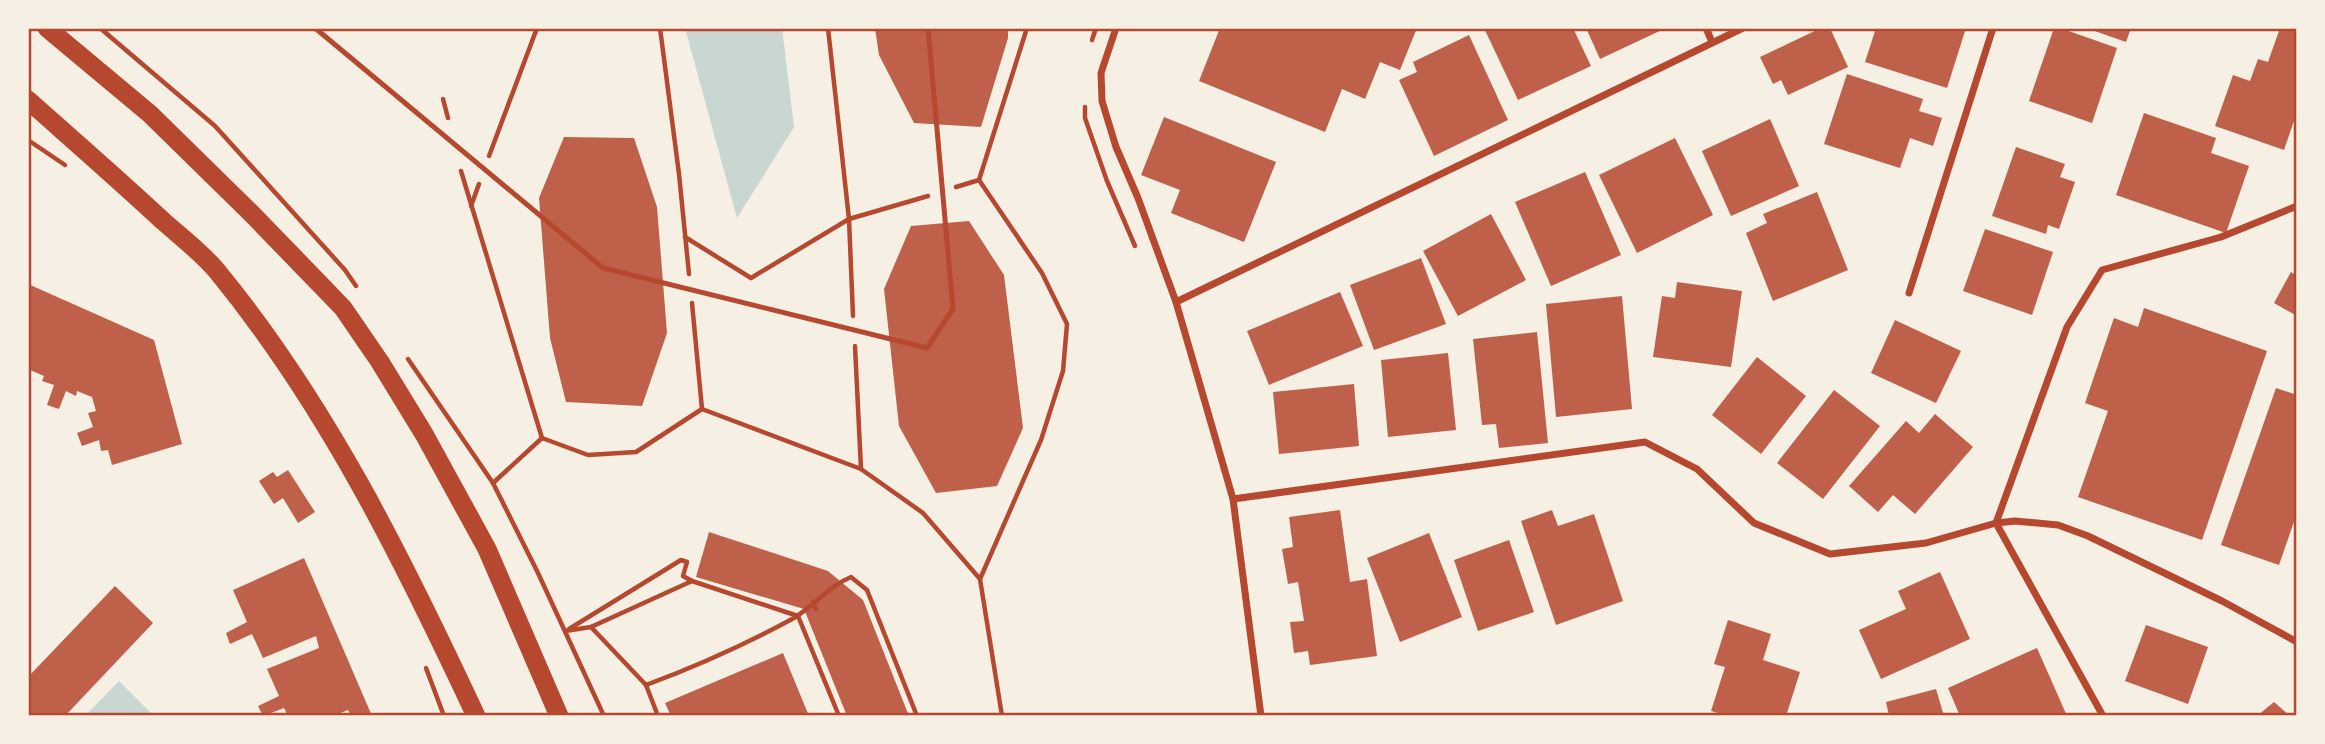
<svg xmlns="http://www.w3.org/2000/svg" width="2325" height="744" viewBox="0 0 2325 744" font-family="Montserrat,sans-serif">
  <rect width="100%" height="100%" fill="#f6efe4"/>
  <g fill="#c9d6d2">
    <path d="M685 28H782L794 127 737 218Z"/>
    <path d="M119 681 154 716H92L88 713Z"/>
  </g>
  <g fill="#bf614a">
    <path d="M875 28H1008V38L981 127 914 123 879 55Z"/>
    <path d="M1220 28H1417L1400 70 1380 62 1365 99 1342 89 1325 132 1199 81Z"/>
    <path d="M1484 28H1573L1591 66 1518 100Z"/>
    <path d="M1586 28H1666L1600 59Z"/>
    <path d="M1821 28H1830L1848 67 1788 95 1781 80 1773 84 1760 57Z"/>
    <path d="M1876 28H1966L1947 88 1865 62Z"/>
    <path d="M2054 28H2060L2117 48 2092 123 2029 101Z"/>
    <path d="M2086 28H2131L2126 42Z"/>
    <path d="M2280 28H2297V112L2284 150 2215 126 2233 75 2250 81 2258 59 2268 62Z"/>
    <path d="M1469 35 1508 120 1434 156 1399 80 1417 72 1413 62Z"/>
    <path d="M1847 74 1923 99 1919 111 1942 118 1933 146 1910 138 1900 168 1824 144Z"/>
    <path d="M2144 113 2216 138 2211 153 2249 166 2226 233 2116 195Z"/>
    <path d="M1164 117 1276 162 1244 242 1171 213 1180 190 1141 175Z"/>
    <path d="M1770 119 1799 186 1731 216 1702 151Z"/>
    <path d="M564 137 634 138 657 207 667 333 642 406 566 402 550 338 539 198Z"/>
    <path d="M1675 138 1713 215 1637 253 1599 175Z"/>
    <path d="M2016 147 2065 164 2060 177 2075 182 2059 229 2048 225 2046 234 1992 216Z"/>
    <path d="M1585 172 1621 255 1551 286 1515 202Z"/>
    <path d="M1817 192 1848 270 1773 301 1746 233 1767 223 1763 214Z"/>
    <path d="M1491 214 1526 280 1458 316 1423 251Z"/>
    <path d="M969 221 1004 275 1023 428 997 486 936 493 899 426 884 289 911 226Z"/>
    <path d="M1985 229 2053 252 2032 315 1963 291Z"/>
    <path d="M1421 258 1446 324 1374 350 1350 285Z"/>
    <path d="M2291 272 2297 276V316L2274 303Z"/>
    <path d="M1677 282 1742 291 1731 367 1653 357 1662 296 1675 298Z"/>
    <path d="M28 284 154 340 182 444 112 465 108 450 101 451 99 440 82 446 77 433 93 427 88 413 96 411 92 397 77 391 76 396 66 391 59 409 47 405 54 385 42 381 44 376 28 369Z"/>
    <path d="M1340 292 1363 346 1269 385 1247 331Z"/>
    <path d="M1622 296 1632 409 1556 417 1546 304Z"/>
    <path d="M2144 308 2267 351 2202 540 2078 497 2108 411 2085 403 2114 318 2138 327Z"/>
    <path d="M1895 320 1961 351 1936 403 1871 373Z"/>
    <path d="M1537 332 1548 443 1499 448 1496 424 1482 425 1473 339Z"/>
    <path d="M1448 353 1456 430 1388 437 1381 360Z"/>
    <path d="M1757 357 1806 396 1761 454 1712 415Z"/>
    <path d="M1354 384 1359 446 1279 454 1273 392Z"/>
    <path d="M2276 388 2297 395V513L2279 565 2221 545Z"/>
    <path d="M1834 390 1880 426 1823 499 1777 463Z"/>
    <path d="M1935 414 1973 447 1915 514 1893 495 1878 512 1849 486 1906 421 1919 433Z"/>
    <path d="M288 470 315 512 298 523 283 498 274 504 259 481 273 472 277 477Z"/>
    <path d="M1340 510 1350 582 1367 579 1377 656 1310 665 1308 651 1294 653 1290 622 1304 621 1298 582 1288 584 1282 549 1293 547 1289 517Z"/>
    <path d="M1552 510 1558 526 1594 514 1623 601 1556 625 1521 521Z"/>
    <path d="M709 532 828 571 863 600 909 716H847L804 609 696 577Z"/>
    <path d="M1429 533 1462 617 1400 642 1367 558Z"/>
    <path d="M1509 540 1534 612 1478 631 1454 560Z"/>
    <path d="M304 558 372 716H351L348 710 333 716H288L284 708 263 716 258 706 279 696 267 669 319 648 316 636 263 658 252 634 230 644 226 633 247 622 233 590Z"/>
    <path d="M1940 572 1970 639 1881 679 1859 630 1906 609 1898 591Z"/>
    <path d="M115 586 153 623 65 716H32L28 712V677Z"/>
    <path d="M1728 620 1771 634 1763 660 1800 672 1786 716H1728L1711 711 1725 667 1714 664Z"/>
    <path d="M2146 625 2208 647 2188 704 2125 681Z"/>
    <path d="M2037 648 2067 716H1960L1948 688Z"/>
    <path d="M783 653 809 716H671L665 703Z"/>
    <path d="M1936 689 1944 716H1889L1886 702Z"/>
    <path d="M2274 702 2290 716H2257Z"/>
  </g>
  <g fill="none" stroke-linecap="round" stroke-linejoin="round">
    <g stroke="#b5482f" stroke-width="4.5">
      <path d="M100 28 215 126 345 270 356 286"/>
      <path d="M660 28 679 174 689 274"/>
      <path d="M828 28 849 219 853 316"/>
      <path d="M1092 40 1096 28"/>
      <path d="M443 99 448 118"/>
      <path d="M1085 107V118L1107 181 1135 246"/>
      <path d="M28 140 65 165"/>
      <path d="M489 156 537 28"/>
      <path d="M461 171 542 438"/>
      <path d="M956 187 979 180"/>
      <path d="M471 206 479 184"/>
      <path d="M685 237 751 278 849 219 928 196"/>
      <path d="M692 303 702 409"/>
      <path d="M855 346 861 469"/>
      <path d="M408 359 493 483 538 573 604 716"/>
      <path d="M542 438 588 455 636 452 702 409 861 469 923 513 980 579"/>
      <path d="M493 483 542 438"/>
      <path d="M813 602 816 609"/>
      <path d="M591 627 646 685"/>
      <path d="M569 629 681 560 687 562 683 576 692 581"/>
      <path d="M565 631 591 627 692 581 798 616 839 716"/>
      <path d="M426 668 444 716"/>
      <path d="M658 716 646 685C697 666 746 644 794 618 814 606 829 586 851 577L867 590 917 716"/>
      <path d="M1002 716 980 579 1041 440 1063 371 1067 324 1042 273 979 180 1027 28"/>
    </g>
    <path stroke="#b5482f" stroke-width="5" d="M315 28 603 268 927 348 953 309 928 28"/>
    <g stroke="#b5482f" stroke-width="7">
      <path d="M1116 28 1101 73 1102 101 1116 147 1138 198 1176 302 1233 499 1261 716"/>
      <path d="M1706 28 1712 42"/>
      <path d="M1909 293 1993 28"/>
      <path d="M1176 302 1743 28"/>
      <path d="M1233 499 1645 442 1697 469 1754 523 1830 554 1926 543 1996 523 2015 521 2058 525 2088 536 2222 601 2297 642"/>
      <path d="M1996 523 2067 327 2102 270 2221 237 2297 206"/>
      <path d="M1996 523 2103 716"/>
    </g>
    <g stroke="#b5482f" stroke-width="19">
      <path d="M47 28 150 114 253 215 343 308 380 362 424 434 487 549 559 716"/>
      <path d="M28 100C73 140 119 180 163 221 181 237 202 253 217 271 327 405 403 560 476 716"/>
    </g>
  </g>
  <rect width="2325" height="744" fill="none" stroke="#f6efe4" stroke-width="60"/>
  <rect x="30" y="30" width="2265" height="684" fill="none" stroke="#b5482f" stroke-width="2.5"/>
</svg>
